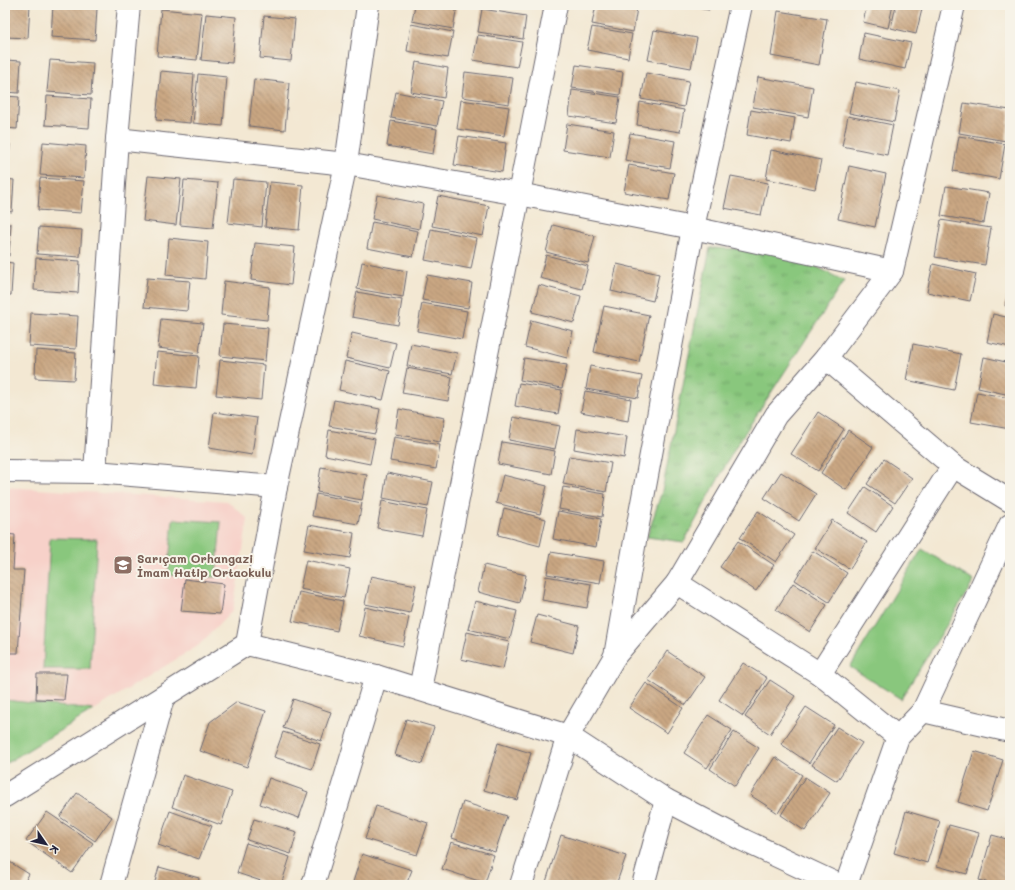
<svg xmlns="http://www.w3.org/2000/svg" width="1015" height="890" viewBox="0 0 1015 890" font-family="Mali,sans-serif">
  <defs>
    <pattern id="grass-tufts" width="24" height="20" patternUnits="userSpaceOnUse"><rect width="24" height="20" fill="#89c77d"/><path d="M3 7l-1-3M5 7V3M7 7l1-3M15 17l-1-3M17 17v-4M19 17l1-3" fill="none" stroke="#70a168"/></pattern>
    <pattern id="building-back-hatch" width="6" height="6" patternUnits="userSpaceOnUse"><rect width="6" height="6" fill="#caa783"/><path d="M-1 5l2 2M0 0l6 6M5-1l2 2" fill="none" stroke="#a4886c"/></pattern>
  </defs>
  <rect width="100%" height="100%" fill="#f7f3e8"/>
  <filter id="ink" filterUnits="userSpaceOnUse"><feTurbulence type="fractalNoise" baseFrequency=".025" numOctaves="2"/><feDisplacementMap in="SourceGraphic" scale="8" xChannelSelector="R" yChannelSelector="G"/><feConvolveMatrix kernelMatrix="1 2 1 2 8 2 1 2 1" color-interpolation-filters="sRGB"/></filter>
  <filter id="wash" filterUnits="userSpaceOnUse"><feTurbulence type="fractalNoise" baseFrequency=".012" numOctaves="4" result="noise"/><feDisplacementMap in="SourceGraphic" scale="16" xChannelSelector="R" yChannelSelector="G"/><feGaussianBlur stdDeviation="0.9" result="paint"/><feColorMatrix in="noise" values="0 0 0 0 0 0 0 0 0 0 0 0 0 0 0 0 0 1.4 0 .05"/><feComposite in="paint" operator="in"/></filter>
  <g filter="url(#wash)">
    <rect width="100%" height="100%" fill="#f3e8d3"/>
    <path fill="#f7d1c9" d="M5 487 227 501 248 519 233 610 199 645 94 710 5 700Z"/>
    <path fill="url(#grass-tufts)" stroke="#56745c" d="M710 248 765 250 813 265 844 281 735 448 684 542 647 537 662 491Z"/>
    <g fill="#89c77d" stroke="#56745c">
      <path d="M173 519 221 522 216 577 168 575Z"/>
      <path d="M50 538 97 539 90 669H43Z"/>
      <path d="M922 549 974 581 901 699 850 667Z"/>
      <path d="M5 700 94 710 5 764Z"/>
    </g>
    <g id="blocks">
      <g fill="url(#building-back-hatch)">
        <path d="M5 5H30L28 38 5 37Z"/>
        <path d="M53 5 97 8 95 40 51 37Z"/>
        <path d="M415 5H457L453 29 412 21Z"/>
        <path d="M596 5H621L637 8 633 32 592 24Z"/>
        <path d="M685 5H709V10L685 6Z"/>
        <path d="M867 5H893L888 28 863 22Z"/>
        <path d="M896 5H923L916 34 891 28Z"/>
        <path d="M161 9 202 13 197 60 157 56Z"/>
        <path d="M482 9 526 16 523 39 478 32Z"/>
        <path d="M778 11 827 19 819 65 771 56Z"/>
        <path d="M206 14 236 17 232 63 201 60Z"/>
        <path d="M264 16 295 19 291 61 260 58Z"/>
        <path d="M411 24 453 32 448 58 407 51Z"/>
        <path d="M592 27 632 34 628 58 587 50Z"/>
        <path d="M654 30 697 38 691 68 648 60Z"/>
        <path d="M864 33 911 43 905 69 859 59Z"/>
        <path d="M478 35 522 42 517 67 473 60Z"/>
        <path d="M5 60 21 61 19 93 5 92Z"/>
        <path d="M50 60 93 63 91 95 47 92Z"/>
        <path d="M416 62 448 68 444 98 411 92Z"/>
        <path d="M576 65 623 72 620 95 572 88Z"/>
        <path d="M161 71 194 74 190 123 156 120Z"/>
        <path d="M465 72 513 78 509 104 462 97Z"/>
        <path d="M646 73 689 81 684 107 641 99Z"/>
        <path d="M198 74 227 77 223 126 193 123Z"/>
        <path d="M758 77 813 87 808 117 753 107Z"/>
        <path d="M254 79 289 83 285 130 249 126Z"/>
        <path d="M856 82 900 91 894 122 849 113Z"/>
        <path d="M572 90 620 97 616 123 569 116Z"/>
        <path d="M396 92 442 101 437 126 391 118Z"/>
        <path d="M5 96 19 97 17 129 5 128Z"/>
        <path d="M47 96 91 99 89 128 45 125Z"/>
        <path d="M461 100 509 107 504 136 457 129Z"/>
        <path d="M640 102 684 110 680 132 637 125Z"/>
        <path d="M964 103 1010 110 1006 141 959 133Z"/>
        <path d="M751 110 795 118 791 143 747 135Z"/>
        <path d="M848 116 893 125 887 155 842 146Z"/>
        <path d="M391 121 437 129 433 154 387 146Z"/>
        <path d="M567 124 614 131 610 157 563 150Z"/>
        <path d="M630 133 675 141 670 168 625 160Z"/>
        <path d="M459 136 506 143 502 172 454 165Z"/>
        <path d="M959 136 1005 144 999 179 953 171Z"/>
        <path d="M43 142 86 146 84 178 40 175Z"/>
        <path d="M5 143 10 144 8 176H5Z"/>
        <path d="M771 150 821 160 815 189 766 179Z"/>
        <path d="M629 165 674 173 669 200 624 192Z"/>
        <path d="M849 166 886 174 875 227 838 219Z"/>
        <path d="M148 176 181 179 176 225 143 221Z"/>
        <path d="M731 176 768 183 761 215 724 208Z"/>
        <path d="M40 178 84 181 81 213 38 210Z"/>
        <path d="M5 179 14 180 12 212 5 211Z"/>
        <path d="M233 179 266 182 262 227 228 223Z"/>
        <path d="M184 180 218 183 213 228 180 225Z"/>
        <path d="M270 182 303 185 299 230 265 227Z"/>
        <path d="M946 186 989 193 984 223 941 216Z"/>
        <path d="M377 195 423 204 419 229 372 219Z"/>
        <path d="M438 196 489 206 483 236 432 226Z"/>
        <path d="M941 220 991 228 985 265 935 257Z"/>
        <path d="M372 222 418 231 413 257 367 248Z"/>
        <path d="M5 224H11L9 256H5Z"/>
        <path d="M553 225 595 236 588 263 546 252Z"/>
        <path d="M39 227 82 230 80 257 37 254Z"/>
        <path d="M431 229 477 238 471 269 425 260Z"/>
        <path d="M169 238 208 242 205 279 166 275Z"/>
        <path d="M255 243 295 247 291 285 251 280Z"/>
        <path d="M546 255 588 266 582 289 540 278Z"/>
        <path d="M36 258 80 261 78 293 34 290Z"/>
        <path d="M5 262 13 263 11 295H5Z"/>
        <path d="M362 262 407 271 403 297 357 289Z"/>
        <path d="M617 264 659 274 653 301 611 291Z"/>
        <path d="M933 264 976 274 970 301 927 292Z"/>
        <path d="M427 275 472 283 468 308 422 300Z"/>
        <path d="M147 278 190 281 187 311 144 307Z"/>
        <path d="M224 281 270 287 267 320 221 315Z"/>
        <path d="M539 285 581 296 574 323 532 312Z"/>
        <path d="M1009 287 1010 288V307L1005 306Z"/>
        <path d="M357 292 402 300 398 325 352 317Z"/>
        <path d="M422 303 467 311 462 339 417 331Z"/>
        <path d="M604 306 649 315 639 362 594 352Z"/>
        <path d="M31 313 78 316 76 349 29 346Z"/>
        <path d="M993 314 1010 318V347L987 342Z"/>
        <path d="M161 319 203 323 199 353 158 348Z"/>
        <path d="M531 320 573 331 567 358 525 347Z"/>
        <path d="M223 324 268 328 265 361 220 356Z"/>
        <path d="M352 333 396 343 390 368 346 358Z"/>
        <path d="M411 344 457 353 452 374 407 366Z"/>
        <path d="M913 344 961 354 954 390 906 380Z"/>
        <path d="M36 350 76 353 74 380 35 378Z"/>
        <path d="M157 352 199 356 196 388 154 384Z"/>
        <path d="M984 357 1010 363V395L978 388Z"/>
        <path d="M524 358 567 365 562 388 520 380Z"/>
        <path d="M220 360 264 365 261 400 216 395Z"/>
        <path d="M345 361 390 371 383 400 339 390Z"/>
        <path d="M590 366 642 376 638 398 586 389Z"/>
        <path d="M407 368 452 377 448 401 402 393Z"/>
        <path d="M519 383 562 390 558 414 515 406Z"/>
        <path d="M585 391 631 399 628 421 581 412Z"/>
        <path d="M977 392 1010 398V429L971 422Z"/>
        <path d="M334 400 380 409 375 434 329 426Z"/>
        <path d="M399 409 445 418 440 442 395 434Z"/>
        <path d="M214 412 257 418 252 455 209 448Z"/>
        <path d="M818 412 844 429 818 471 791 454Z"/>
        <path d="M513 417 560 426 555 449 509 440Z"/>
        <path d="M577 429 627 437 624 458 574 449Z"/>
        <path d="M329 430 375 439 370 464 325 455Z"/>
        <path d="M848 430 873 447 846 490 821 473Z"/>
        <path d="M394 437 440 445 436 469 390 461Z"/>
        <path d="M502 442 555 451 551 474 498 464Z"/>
        <path d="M569 456 611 463 606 492 563 484Z"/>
        <path d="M884 459 912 478 895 503 867 484Z"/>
        <path d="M321 467 367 475 362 500 317 492Z"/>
        <path d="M781 472 816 494 799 521 764 498Z"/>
        <path d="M387 473 433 482 428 507 383 498Z"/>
        <path d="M503 475 547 486 540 514 496 503Z"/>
        <path d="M563 487 605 494 602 517 559 509Z"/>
        <path d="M865 487 893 506 876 532 848 513Z"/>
        <path d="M316 494 362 503 358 524 312 516Z"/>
        <path d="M382 501 427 510 422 536 377 528Z"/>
        <path d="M504 508 546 519 540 546 498 535Z"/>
        <path d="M558 511 601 519 596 547 553 539Z"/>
        <path d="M758 511 794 535 776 562 740 538Z"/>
        <path d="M832 520 867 542 850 569 815 548Z"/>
        <path d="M309 525 354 533 350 558 304 550Z"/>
        <path d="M5 534 15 535 13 570H24L18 653H7L6 666H5Z"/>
        <path d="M738 541 774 565 756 591 720 567Z"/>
        <path d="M813 551 847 573 829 602 795 580Z"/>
        <path d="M551 552 604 561 600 583 547 574Z"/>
        <path d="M306 560 350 569 344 598 300 589Z"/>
        <path d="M484 565 526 575 520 603 478 592Z"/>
        <path d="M371 576 416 585 410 613 365 604Z"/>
        <path d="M546 576 591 584 587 608 542 600Z"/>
        <path d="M185 579 224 584 220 614 181 611Z"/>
        <path d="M793 583 827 605 810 632 776 610Z"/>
        <path d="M299 592 343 601 337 631 292 621Z"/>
        <path d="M475 601 517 611 510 639 468 629Z"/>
        <path d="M365 607 409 617 403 646 359 636Z"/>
        <path d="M537 615 579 626 573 653 530 642Z"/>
        <path d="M467 632 509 642 503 669 461 659Z"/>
        <path d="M667 651 705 677 686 705 648 680Z"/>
        <path d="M743 663 767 678 743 716 719 700Z"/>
        <path d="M37 674H67L64 700 36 699Z"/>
        <path d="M770 680 795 696 770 734 745 717Z"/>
        <path d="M646 683 683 708 667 733 629 708Z"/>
        <path d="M293 699 331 712 321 741 283 728Z"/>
        <path d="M237 702 266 711 247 767 200 751 210 722Z"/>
        <path d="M806 707 834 725 809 763 781 744Z"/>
        <path d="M708 715 732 730 707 768 684 753Z"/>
        <path d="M406 719 434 727 422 764 395 755Z"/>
        <path d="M837 727 862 743 837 781 812 765Z"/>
        <path d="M283 732 320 744 312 769 274 757Z"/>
        <path d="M734 732 759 748 735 786 710 769Z"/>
        <path d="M498 743 531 753 517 800 484 790Z"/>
        <path d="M974 751 1003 760 987 811 958 802Z"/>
        <path d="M775 757 802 775 778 813 750 795Z"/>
        <path d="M183 775 232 792 221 825 172 807Z"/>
        <path d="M805 777 830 793 805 831 781 815Z"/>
        <path d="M269 778 308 792 299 818 260 804Z"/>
        <path d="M77 793 112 817 95 841 60 817Z"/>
        <path d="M463 802 507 816 495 852 452 838Z"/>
        <path d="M376 806 428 823 417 855 365 839Z"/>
        <path d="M170 811 212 826 199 859 158 845Z"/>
        <path d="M906 811 940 821 927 863 894 853Z"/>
        <path d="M47 812 93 843 72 873 26 841Z"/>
        <path d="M254 819 297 832 291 854 247 840Z"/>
        <path d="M949 825 979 833 967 874 937 866Z"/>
        <path d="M561 835 626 856 616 885H545Z"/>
        <path d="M992 835 1010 840V878L1008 885H995L979 880Z"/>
        <path d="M451 842 494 855 485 883 442 869Z"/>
        <path d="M246 843 290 857 281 885H273L237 873Z"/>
        <path d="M362 854 412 870 406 885H352Z"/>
        <path d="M5 859 29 874 23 885H5Z"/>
        <path d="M159 867 199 878 198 885H154Z"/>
      </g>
    </g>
  </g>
  <g filter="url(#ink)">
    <use href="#blocks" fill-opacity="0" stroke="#6b6770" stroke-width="1"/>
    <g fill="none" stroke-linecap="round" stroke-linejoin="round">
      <g stroke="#6b6770" stroke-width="24">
        <g id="street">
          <path d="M117 139 346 164 519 194 693 228 892 271"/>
          <path d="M826 358 953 466 1010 501"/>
          <path d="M5 471 95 472 276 487"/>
          <path d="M95 472 117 139 129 5"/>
          <path d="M677 583 820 674 898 737"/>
          <path d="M247 644 276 487 346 164 368 5"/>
          <path d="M615 656 636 535 693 228 741 5"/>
          <path d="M820 674 953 466"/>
          <path d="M420 689 519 194 556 5"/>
          <path d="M923 711 1010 731"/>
          <path d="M5 796 247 644 376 676 568 736 666 800 743 840 839 885"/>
          <path d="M111 885 163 698"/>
          <path d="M313 885 376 676"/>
          <path d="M521 885 568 736 615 656 677 583 776 415 826 358 892 271 954 5"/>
          <path d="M643 885 666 800"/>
          <path d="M846 885 898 737 923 711 1010 525"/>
        </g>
      </g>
      <use href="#street" stroke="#fff" stroke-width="22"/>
    </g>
  </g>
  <defs>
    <g id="school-square" transform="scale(1)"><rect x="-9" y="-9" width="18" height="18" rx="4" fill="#8d6e63" stroke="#f7f3e8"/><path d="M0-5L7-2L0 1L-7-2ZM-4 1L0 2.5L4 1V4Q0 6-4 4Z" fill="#fff"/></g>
  </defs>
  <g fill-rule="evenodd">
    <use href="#school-square" x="123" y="565"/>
  </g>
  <g text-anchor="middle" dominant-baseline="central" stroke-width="4" stroke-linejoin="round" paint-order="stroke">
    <g font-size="12" font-weight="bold" fill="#785e54" stroke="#f7f3e8" text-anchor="start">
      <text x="137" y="558">Sarıçam Orhangazi<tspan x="137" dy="14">İmam Hatip Ortaokulu</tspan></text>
    </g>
  </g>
  <rect width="1015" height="890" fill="none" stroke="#f7f3e8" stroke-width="20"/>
  <g transform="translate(46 844) rotate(124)" stroke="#f7f3e8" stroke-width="3" paint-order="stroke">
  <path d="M0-3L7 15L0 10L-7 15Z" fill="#22223b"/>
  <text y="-6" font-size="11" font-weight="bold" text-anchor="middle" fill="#22223b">K</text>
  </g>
</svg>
